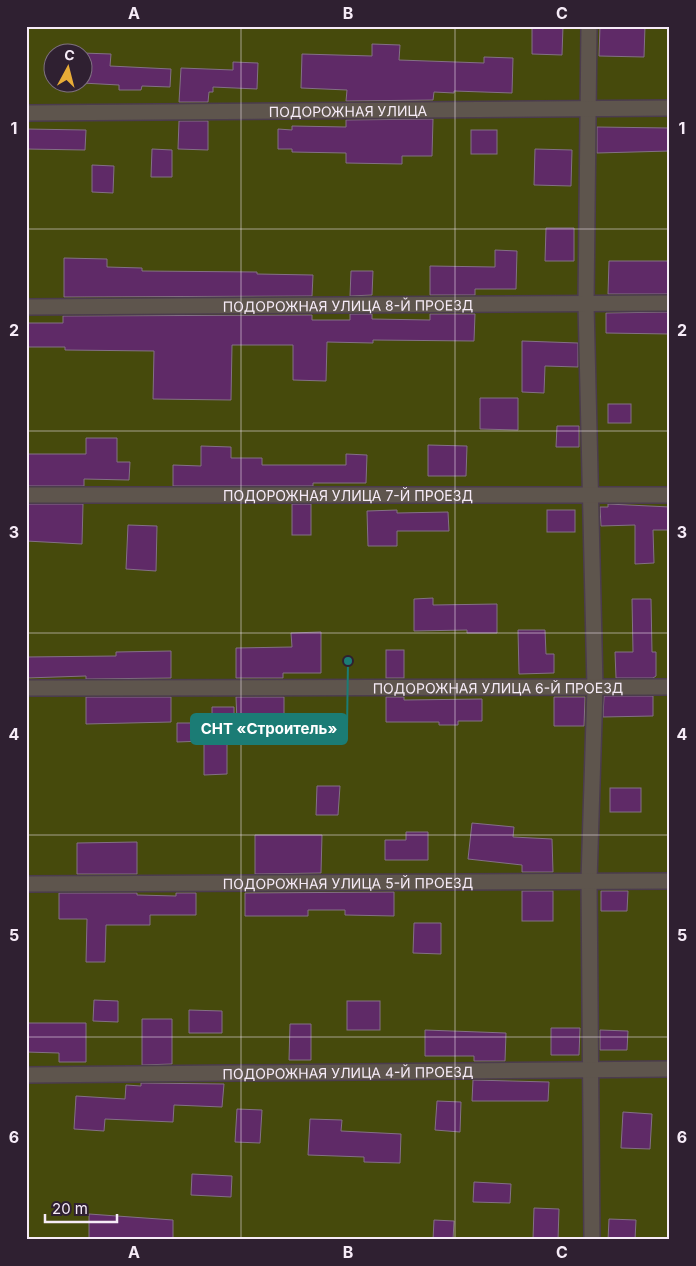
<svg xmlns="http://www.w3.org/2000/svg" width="696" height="1266" viewBox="0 0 696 1266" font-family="Inter,sans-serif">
  <rect width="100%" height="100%" fill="#2f2031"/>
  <path fill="#464a0c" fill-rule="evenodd" d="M26 26H670V1240H26ZM52 52H82V82H52Z"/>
  <g fill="#5f2a67" stroke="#837085">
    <path d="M532 26H563L562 55 532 54Z"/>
    <path d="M600 26H645L644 57 599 56Z"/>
    <path d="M372 44 400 45 399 60 484 63V57L513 58 512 93 454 91V93L434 92 433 100 346 101 347 90 301 88 302 54 372 56Z"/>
    <path d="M82 53 111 54 110 66 171 69 170 87 142 86 141 90H119V85L82 83Z"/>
    <path d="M233 62 258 63 257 89 213 87V92H209L208 102H179L181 68 233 70Z"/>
    <path d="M433 119 432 156H402V164L346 163V153L292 152V149H278V129L292 130V126L346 127V120Z"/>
    <path d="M179 121H208V150L178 149Z"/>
    <path d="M597 127 670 128V151L597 153Z"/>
    <path d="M26 129 86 130 85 150 26 149Z"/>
    <rect x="471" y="130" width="26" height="24"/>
    <path d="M152 149 172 150V177H151Z"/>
    <path d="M535 149 572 150 571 186 534 185Z"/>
    <path d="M92 165 114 166 113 193 92 192Z"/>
    <path d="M546 228H574V261H545Z"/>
    <path d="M495 250 517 251 516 289H475V295H430V266L495 267Z"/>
    <path d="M64 258 107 259V267L142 268V271L257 272V274L313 275 312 296 64 297Z"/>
    <path d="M609 261H670V294H608Z"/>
    <path d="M351 271H373L372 295 350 296Z"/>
    <path d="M670 312V334L606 333V313Z"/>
    <path d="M350 314H372V319L430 320V314H475L474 341 373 340V343L327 342 326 381 293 380V345H232L231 400 153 399 154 351 65 350V347H26V323H63V316L312 315V320H350Z"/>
    <path d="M522 341 578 343V367L545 366 544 393 522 392Z"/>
    <path d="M480 398H518V430L480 429Z"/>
    <rect x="608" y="404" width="23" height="19"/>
    <path d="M557 426H579V447H556Z"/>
    <path d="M86 438H117V462H130L129 480 84 479V486H26V454H86Z"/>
    <path d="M428 445 467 446 466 476H428Z"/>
    <path d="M201 446 231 447V458H262V465H346V454L367 455 366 483H313V486H173V465L201 466Z"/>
    <path d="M26 504H83L82 544 26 541Z"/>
    <rect x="292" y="504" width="19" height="31"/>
    <path d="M608 504 670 507V530H653L654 563 635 564V525L601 526 600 507H608Z"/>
    <path d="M397 510V513L448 512 449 531H397V546H368L367 511Z"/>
    <rect x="547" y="510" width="28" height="22"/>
    <path d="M128 525 157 526 156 571 126 569Z"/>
    <path d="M433 598V605L497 604V633H467V630L414 631V599Z"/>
    <path d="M632 599H651L652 652H656V676L653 678H616L615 652H633Z"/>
    <path d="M518 630H545L546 654H554V673L519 674Z"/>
    <path d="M321 632V673H283V678H236V648L292 647 291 633Z"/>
    <rect x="386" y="650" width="18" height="28"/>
    <path d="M171 651V678L86 679V676L26 678V657L116 656V652Z"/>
    <path d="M604 696H653V716L603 717Z"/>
    <path d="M86 697H171V722L86 724Z"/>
    <path d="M236 697H284V722H237Z"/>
    <path d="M386 697H404V700L482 699V721H458V725H439V722H386Z"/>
    <path d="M554 697H585L584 726H554Z"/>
    <path d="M212 707H234V730H227V774L204 775V741L177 742V723H212Z"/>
    <path d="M317 786H340L338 815H316Z"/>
    <rect x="610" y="788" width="31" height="24"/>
    <path d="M472 823 514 827 513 837 552 839 553 872H522V865L468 859Z"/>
    <path d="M406 832H428V860H385V840H406Z"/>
    <path d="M255 835H322L321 873 255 874Z"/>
    <path d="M137 842V874H77V843Z"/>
    <rect x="522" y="891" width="31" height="30"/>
    <path d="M601 891H628L627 911H601Z"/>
    <path d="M394 892V916L345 915V910H308V916H245V893Z"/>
    <path d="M59 893H137V895L176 896V893H196V915H150V925H106L105 962H86L87 919H59Z"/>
    <path d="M414 923H441V954L413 953Z"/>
    <path d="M94 1000 118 1001V1022L93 1021Z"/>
    <rect x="347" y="1001" width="33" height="29"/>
    <path d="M189 1010 222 1011V1033H189Z"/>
    <path d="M142 1019H172V1064L142 1065Z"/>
    <path d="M26 1023H86V1062H59V1053L26 1052Z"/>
    <path d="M290 1024H311V1060H289Z"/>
    <path d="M551 1028H580L579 1055H551Z"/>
    <path d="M425 1030 506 1033 505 1061H474V1056H425Z"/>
    <path d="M600 1030 628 1031 627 1050H600Z"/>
    <path d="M473 1080 549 1082 548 1101H472Z"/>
    <path d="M141 1083 224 1084 222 1107 174 1105 173 1122 105 1119 104 1131 74 1129 76 1096 125 1099 126 1085 141 1086Z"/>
    <path d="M437 1101 461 1102 460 1132 435 1130Z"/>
    <path d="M237 1109 262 1110 260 1143 235 1142Z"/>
    <path d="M623 1112 652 1114 650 1149 621 1148Z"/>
    <path d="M310 1119 342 1120 341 1131 401 1134 400 1163 364 1162V1157L308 1155Z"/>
    <path d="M192 1174 232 1176 231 1197 191 1195Z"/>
    <path d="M474 1182 511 1184 510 1203 473 1202Z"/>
    <path d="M534 1208 559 1209 558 1240 533 1239Z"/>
    <path d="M89 1214 173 1220V1240H89Z"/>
    <path d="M609 1219 636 1220 635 1240H608Z"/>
    <path d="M434 1220 454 1221 453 1240H433Z"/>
  </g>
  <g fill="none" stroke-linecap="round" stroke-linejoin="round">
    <g stroke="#4b3c4d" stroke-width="18">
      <g id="street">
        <path d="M589 26 586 304 595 687 589 881 592 1240"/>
        <path id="s1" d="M26 113 670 108"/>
        <path id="s2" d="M26 307 670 303"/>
        <path id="s3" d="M26 495H670"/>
        <path id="s4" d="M26 688 670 687"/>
        <path id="s5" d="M26 884 670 881"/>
        <path id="s6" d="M26 1075 670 1069"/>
      </g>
    </g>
    <use href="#street" stroke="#5e554d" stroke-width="15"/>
  </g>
  <path fill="none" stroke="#f6ebf7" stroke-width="1" stroke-opacity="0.55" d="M241 26V1240M455 26V1240M26 229H670M26 431H670M26 633H670M26 835H670M26 1037H670"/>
  <g text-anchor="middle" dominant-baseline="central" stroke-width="4.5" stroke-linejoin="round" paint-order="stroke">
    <g font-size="14" fill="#f6ebf7" stroke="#2f2031">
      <text stroke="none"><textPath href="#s1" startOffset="322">ПОДОРОЖНАЯ УЛИЦА</textPath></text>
      <text stroke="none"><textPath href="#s2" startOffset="322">ПОДОРОЖНАЯ УЛИЦА 8-Й ПРОЕЗД</textPath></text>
      <text stroke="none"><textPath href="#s3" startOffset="322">ПОДОРОЖНАЯ УЛИЦА 7-Й ПРОЕЗД</textPath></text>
      <text stroke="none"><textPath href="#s4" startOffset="472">ПОДОРОЖНАЯ УЛИЦА 6-Й ПРОЕЗД</textPath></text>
      <text stroke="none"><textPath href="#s5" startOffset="322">ПОДОРОЖНАЯ УЛИЦА 5-Й ПРОЕЗД</textPath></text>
      <text stroke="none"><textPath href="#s6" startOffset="322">ПОДОРОЖНАЯ УЛИЦА 4-Й ПРОЕЗД</textPath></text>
    </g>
  </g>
  <path fill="none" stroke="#1b7c75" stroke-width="2" d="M348 661L347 729"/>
  <circle fill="#1b7c75" stroke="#2f2031" stroke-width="2" cx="348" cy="661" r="5"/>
  <rect fill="#1b7c75" stroke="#1b7c75" stroke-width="2" x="191" y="714" width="156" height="30" rx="5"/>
  <g font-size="15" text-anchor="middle" font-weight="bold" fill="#fff">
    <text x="269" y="734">СНТ «Строитель»</text>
  </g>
  <rect width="696" height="1266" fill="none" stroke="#2f2031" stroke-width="55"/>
  <g transform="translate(68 68) rotate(7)"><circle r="24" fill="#2f2031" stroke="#7f7180"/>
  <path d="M0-4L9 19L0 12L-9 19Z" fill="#e8ac37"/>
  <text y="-8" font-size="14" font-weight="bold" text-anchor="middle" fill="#f6ebf7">С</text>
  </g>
  <path d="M45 1214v8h72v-8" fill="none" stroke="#f6ebf7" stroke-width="2.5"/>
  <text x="52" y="1214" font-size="15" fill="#f6ebf7" stroke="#2f2031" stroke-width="4" paint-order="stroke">20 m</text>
  <rect x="28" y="28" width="640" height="1210" fill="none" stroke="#f6ebf7" stroke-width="2"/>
  <g font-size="16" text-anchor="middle" font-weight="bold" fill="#f6ebf7">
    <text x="134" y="19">A</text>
    <text x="348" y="19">B</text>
    <text x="562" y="19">C</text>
    <text x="14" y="134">1</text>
    <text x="682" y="134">1</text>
    <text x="14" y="336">2</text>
    <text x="682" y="336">2</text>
    <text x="14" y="538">3</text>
    <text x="682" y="538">3</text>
    <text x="14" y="740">4</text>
    <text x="682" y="740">4</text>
    <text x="14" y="941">5</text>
    <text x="682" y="941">5</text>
    <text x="14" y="1143">6</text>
    <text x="682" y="1143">6</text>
    <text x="134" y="1258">A</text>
    <text x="348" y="1258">B</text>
    <text x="562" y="1258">C</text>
  </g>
</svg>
